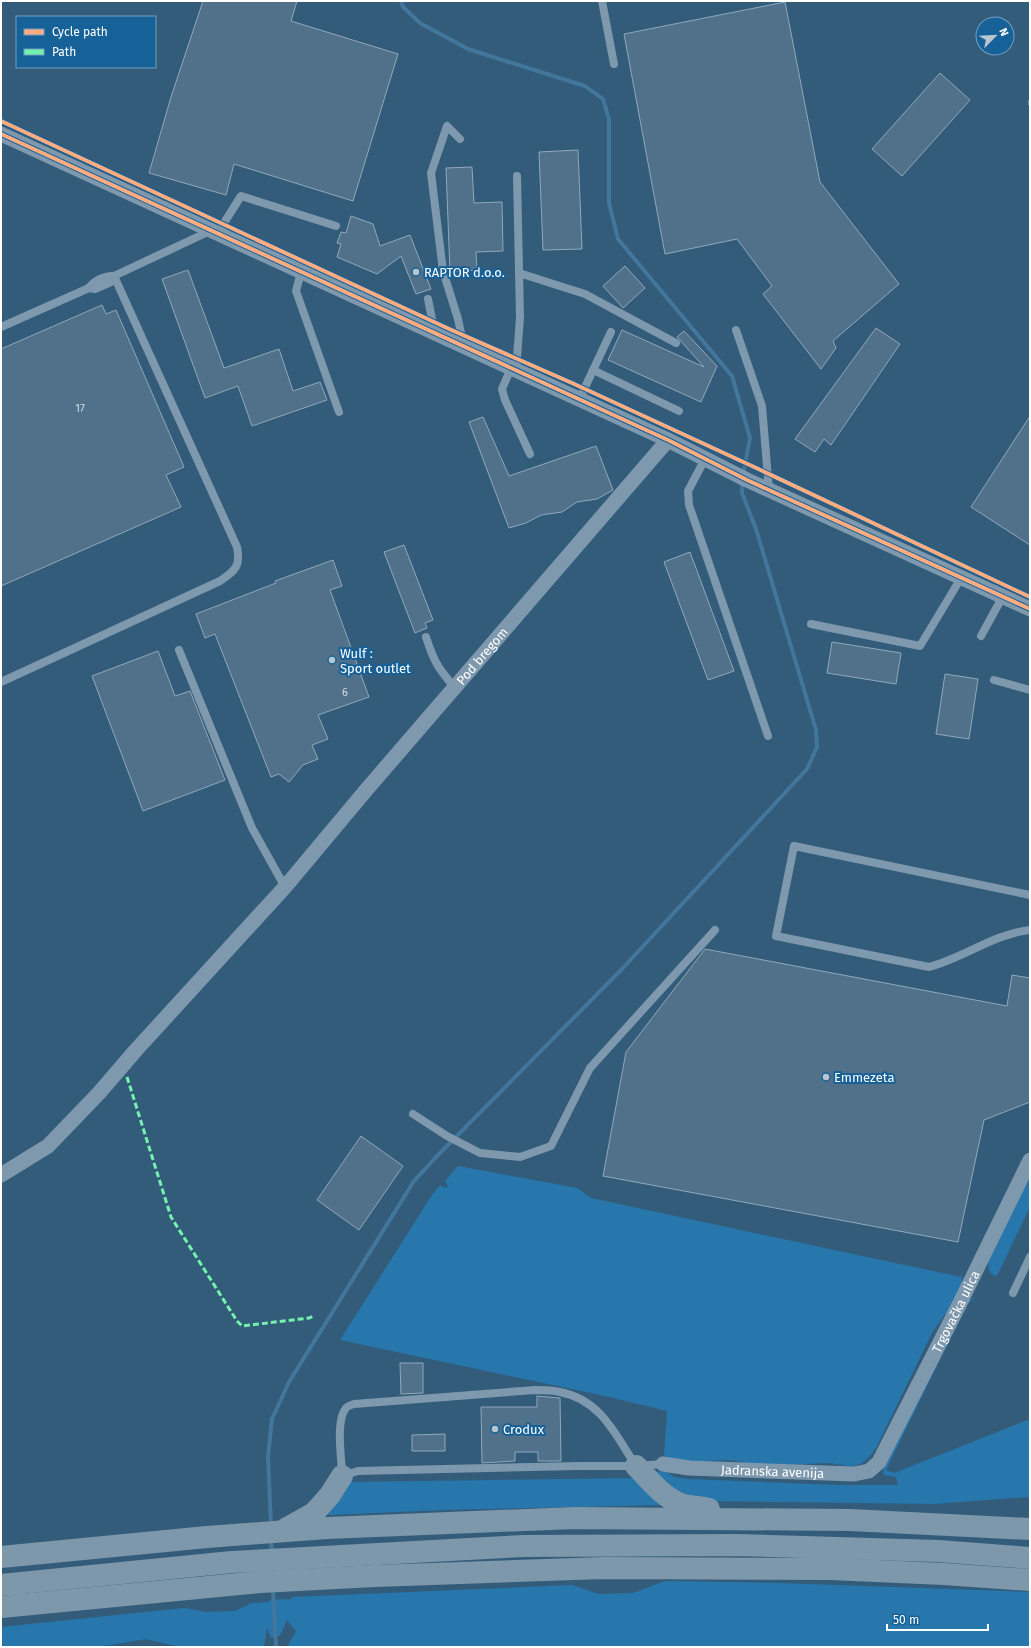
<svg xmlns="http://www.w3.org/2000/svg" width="1031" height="1648" viewBox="0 0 1031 1648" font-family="'Fira Sans',sans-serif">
  <rect width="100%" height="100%" fill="#335c7a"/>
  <g fill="#2777ac">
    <path d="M458 1166 577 1188 591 1198 961 1277 962 1271V1284L950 1308 933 1331 877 1446C872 1454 867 1462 857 1465 847 1468 837 1463 827 1463 802 1464 776 1467 750 1465 745 1464 741 1461 736 1461 718 1458 677 1467 664 1455L667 1411 605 1396 340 1340 430 1198 440 1185 445 1188 448 1186 445 1181Z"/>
    <path d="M1030 1174V1207L997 1276C989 1275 989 1270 988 1263Z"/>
    <path d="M978 1295 967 1304 886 1470 894 1473 1030 1419V1497L933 1504 710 1501 677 1491 655 1472 666 1471 674 1477 688 1479 840 1485H898L896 1477 884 1475 883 1470 938 1357 967 1302Z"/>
    <path d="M638 1478 661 1505 446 1510 329 1515 328 1513 350 1482Z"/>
    <path d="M665 1581 780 1583 1030 1592V1647H287L296 1631 287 1620 280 1636 271 1638 267 1627 264 1647H180L146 1639 98 1647H5L1 1642V1627L184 1608 206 1612 235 1611 252 1603 269 1602 270 1600 288 1599 290 1600 292 1597 572 1585 599 1594 633 1593Z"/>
  </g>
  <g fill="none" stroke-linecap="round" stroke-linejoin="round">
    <g stroke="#42769b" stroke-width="4">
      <path d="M401 1 403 7 420 23 468 49 585 86 603 99 609 119V203L618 239 732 376 750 438 743 475"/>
      <path d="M271 1526 268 1457 272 1419 289 1382 414 1181 439 1154 622 969 807 769 817 747 816 730 756 529 742 493V481"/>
      <path d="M271 1539 272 1554"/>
      <path d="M273 1589 276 1647"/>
    </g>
  </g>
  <g fill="#507189" stroke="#91a8ba">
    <path d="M203 1H297L291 21 398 54 353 201 234 164 226 195 149 173 171 97Z"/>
    <path d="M785 2 820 182 899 284 833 341 836 348 821 369 763 294 772 286 737 239 665 254 624 34Z"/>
    <path d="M940 73 970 100 902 176 872 149Z"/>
    <path d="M578 150 582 249 543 250 539 152Z"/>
    <path d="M472 167 474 203 502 202 503 251 476 252 477 270 450 272 446 168Z"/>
    <path d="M351 216 373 224 380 246 410 235 431 289 416 294 401 256 377 274 337 257 341 244 337 243 341 232 346 233Z"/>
    <path d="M625 266 645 288 623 308 603 286Z"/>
    <path d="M188 270 224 368 279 349 293 391 320 382 327 400 252 426 238 386 205 398 162 279Z"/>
    <path d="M102 305 106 314 116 310 184 467 166 475 181 507 1 586V349Z"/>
    <path d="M876 328 900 344 831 445 824 439 815 452 795 439Z"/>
    <path d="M622 330 704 367 677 337 684 331 717 366 701 402 608 360Z"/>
    <path d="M1030 416V545L971 507Z"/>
    <path d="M483 417 509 476 596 446 613 490 597 499 577 502 562 512 541 515 526 523 509 528 469 422Z"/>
    <path d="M404 545 433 620 425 623 427 628 415 633 384 552Z"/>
    <path d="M690 552 734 671 708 680 664 562Z"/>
    <path d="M333 560 342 586 330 590 369 697 318 715 328 739 312 745 318 759 303 765 289 782 279 774 271 777 215 634 205 638 196 614 276 583 275 581Z"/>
    <path d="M832 642 901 653 896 684 827 673Z"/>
    <path d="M158 651 175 696 190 691 225 780 143 811 92 676Z"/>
    <path d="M945 674 978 679 969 739 936 734Z"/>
    <path d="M705 949 1007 1006 1012 975 1030 978V1102L984 1120 958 1242 603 1176 626 1052Z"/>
    <path d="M361 1136 403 1166 359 1230 317 1200Z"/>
    <path d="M400 1363H423V1393L401 1394Z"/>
    <path d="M537 1396 560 1398 561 1461H538V1452H515V1461L482 1463 481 1407H537Z"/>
    <path d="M445 1434V1451H412V1435Z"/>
  </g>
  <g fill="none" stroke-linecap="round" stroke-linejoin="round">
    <g stroke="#7e98ad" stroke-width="8">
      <path d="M602 1 614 64"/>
      <path d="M460 139 447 126 431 173 443 271 458 319 464 347"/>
      <path d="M217 234 241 196 336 226"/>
      <path d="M301 272 296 291 339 412"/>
      <path d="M519 273 585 294 676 343"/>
      <path d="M89 288 95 289 111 282 114 276"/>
      <path d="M428 299 435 334"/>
      <path d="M1 327 89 288C93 281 105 275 114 276L210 231"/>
      <path d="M736 330 762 406 769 490"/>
      <path d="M511 368 502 389 505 400 530 454"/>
      <path d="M593 370 679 411"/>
      <path d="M516 371 520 317 517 176"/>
      <path d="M579 400 611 332"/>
      <path d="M705 459 688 491 689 505 768 736"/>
      <path d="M811 624 920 646 961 578"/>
      <path d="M981 636 1003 596"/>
      <path d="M426 637C434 662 438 668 455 688"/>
      <path d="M179 650 252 828 285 887"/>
      <path d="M994 680 1030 690"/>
      <path d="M1 682 220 581C235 571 241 566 237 547L114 276"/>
      <path d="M1030 895 794 846 776 936 929 967C964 958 993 934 1030 930"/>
      <path d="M413 1114 447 1136 480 1153 520 1157 551 1146 590 1068 715 930"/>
      <path d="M1013 1293 1030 1257"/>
      <path d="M636 1466C615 1434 601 1400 560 1392 552 1390 543 1390 535 1390L354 1404C351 1405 348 1406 346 1408 335 1421 342 1460 342 1476L358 1471 578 1466H636L663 1464"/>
    </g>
    <g stroke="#7e98ad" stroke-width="15">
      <path d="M1 134 668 440 747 480 1030 609"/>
      <path id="s1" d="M1 1175 48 1146 99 1093 136 1050 285 887 367 789 668 440"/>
      <path id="s2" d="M663 1464 689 1468 854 1474 869 1471 879 1462 959 1305 1030 1160"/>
    </g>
    <g stroke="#7d98ab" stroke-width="22">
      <path d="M636 1466C651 1481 664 1499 684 1505 692 1507 701 1507 709 1509"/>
      <path d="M287 1528 314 1513 330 1495 342 1476"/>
      <path d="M1 1557 207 1537 327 1528 574 1518 850 1520 1030 1529"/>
      <path d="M1 1585 232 1562 523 1546 736 1545 938 1551 1030 1558"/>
      <path d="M1 1607 260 1582 375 1576 604 1568 831 1569 944 1574 1030 1580"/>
    </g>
    <g stroke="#73f3ae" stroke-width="3" stroke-dasharray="6 3" stroke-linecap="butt">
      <path d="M1030 100V105"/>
      <path d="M127 1077 171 1217 237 1321 242 1326 309 1318 314 1316"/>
    </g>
    <g stroke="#166197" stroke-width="6">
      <g id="cycleway">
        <path d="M1 121 447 328 572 383 752 466 1030 597"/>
        <path d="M1 134 668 440 747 480 1030 609"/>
      </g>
    </g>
    <use href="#cycleway" stroke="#ffac80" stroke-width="4"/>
  </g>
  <g fill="#b8c6d0" stroke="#166197" stroke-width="1.5">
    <circle cx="416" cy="272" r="4"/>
    <circle cx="332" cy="660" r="4"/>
    <circle cx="826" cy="1077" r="4"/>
    <circle cx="495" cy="1429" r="4"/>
  </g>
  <g text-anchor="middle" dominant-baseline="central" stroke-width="4" stroke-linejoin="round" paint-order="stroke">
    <g font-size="11" fill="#d3dce2">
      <text x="80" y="408">17</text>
      <text x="345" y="692">6</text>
    </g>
    <g font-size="13" fill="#fff" stroke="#166197" text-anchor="start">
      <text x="424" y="272">RAPTOR d.o.o.</text>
      <text x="340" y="653">Wulf :<tspan x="340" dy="15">Sport outlet</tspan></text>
      <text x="834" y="1077">Emmezeta</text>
      <text x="503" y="1429">Crodux</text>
    </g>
    <g font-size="13" fill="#fff" stroke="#166197">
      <text stroke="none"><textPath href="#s1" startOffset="710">Pod bregom</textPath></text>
      <text stroke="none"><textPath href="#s2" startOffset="389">Trgovačka ulica</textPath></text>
      <text stroke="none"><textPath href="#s2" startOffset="110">Jadranska avenija</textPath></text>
    </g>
  </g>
  <rect width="1031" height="1648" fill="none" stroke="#ffffff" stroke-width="4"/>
  <rect x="16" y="16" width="140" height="52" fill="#166197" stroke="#73a0c1"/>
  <rect x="24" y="29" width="20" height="6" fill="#ffac80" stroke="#73a0c1"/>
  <text x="52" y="36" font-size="12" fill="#ffffff">Cycle path</text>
  <rect x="24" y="49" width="20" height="6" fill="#73f3ae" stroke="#73a0c1"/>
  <text x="52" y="56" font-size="12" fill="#ffffff">Path</text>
  <g transform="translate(995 36) rotate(66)"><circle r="19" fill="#166197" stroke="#73a0c1"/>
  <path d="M0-3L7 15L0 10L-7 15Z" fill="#b8c6d0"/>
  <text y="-6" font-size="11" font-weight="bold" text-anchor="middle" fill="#ffffff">N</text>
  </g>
  <path d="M887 1624v6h101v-6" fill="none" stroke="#ffffff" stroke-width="2"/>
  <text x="893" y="1624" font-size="12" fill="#ffffff" stroke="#166197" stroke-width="3" paint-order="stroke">50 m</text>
</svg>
